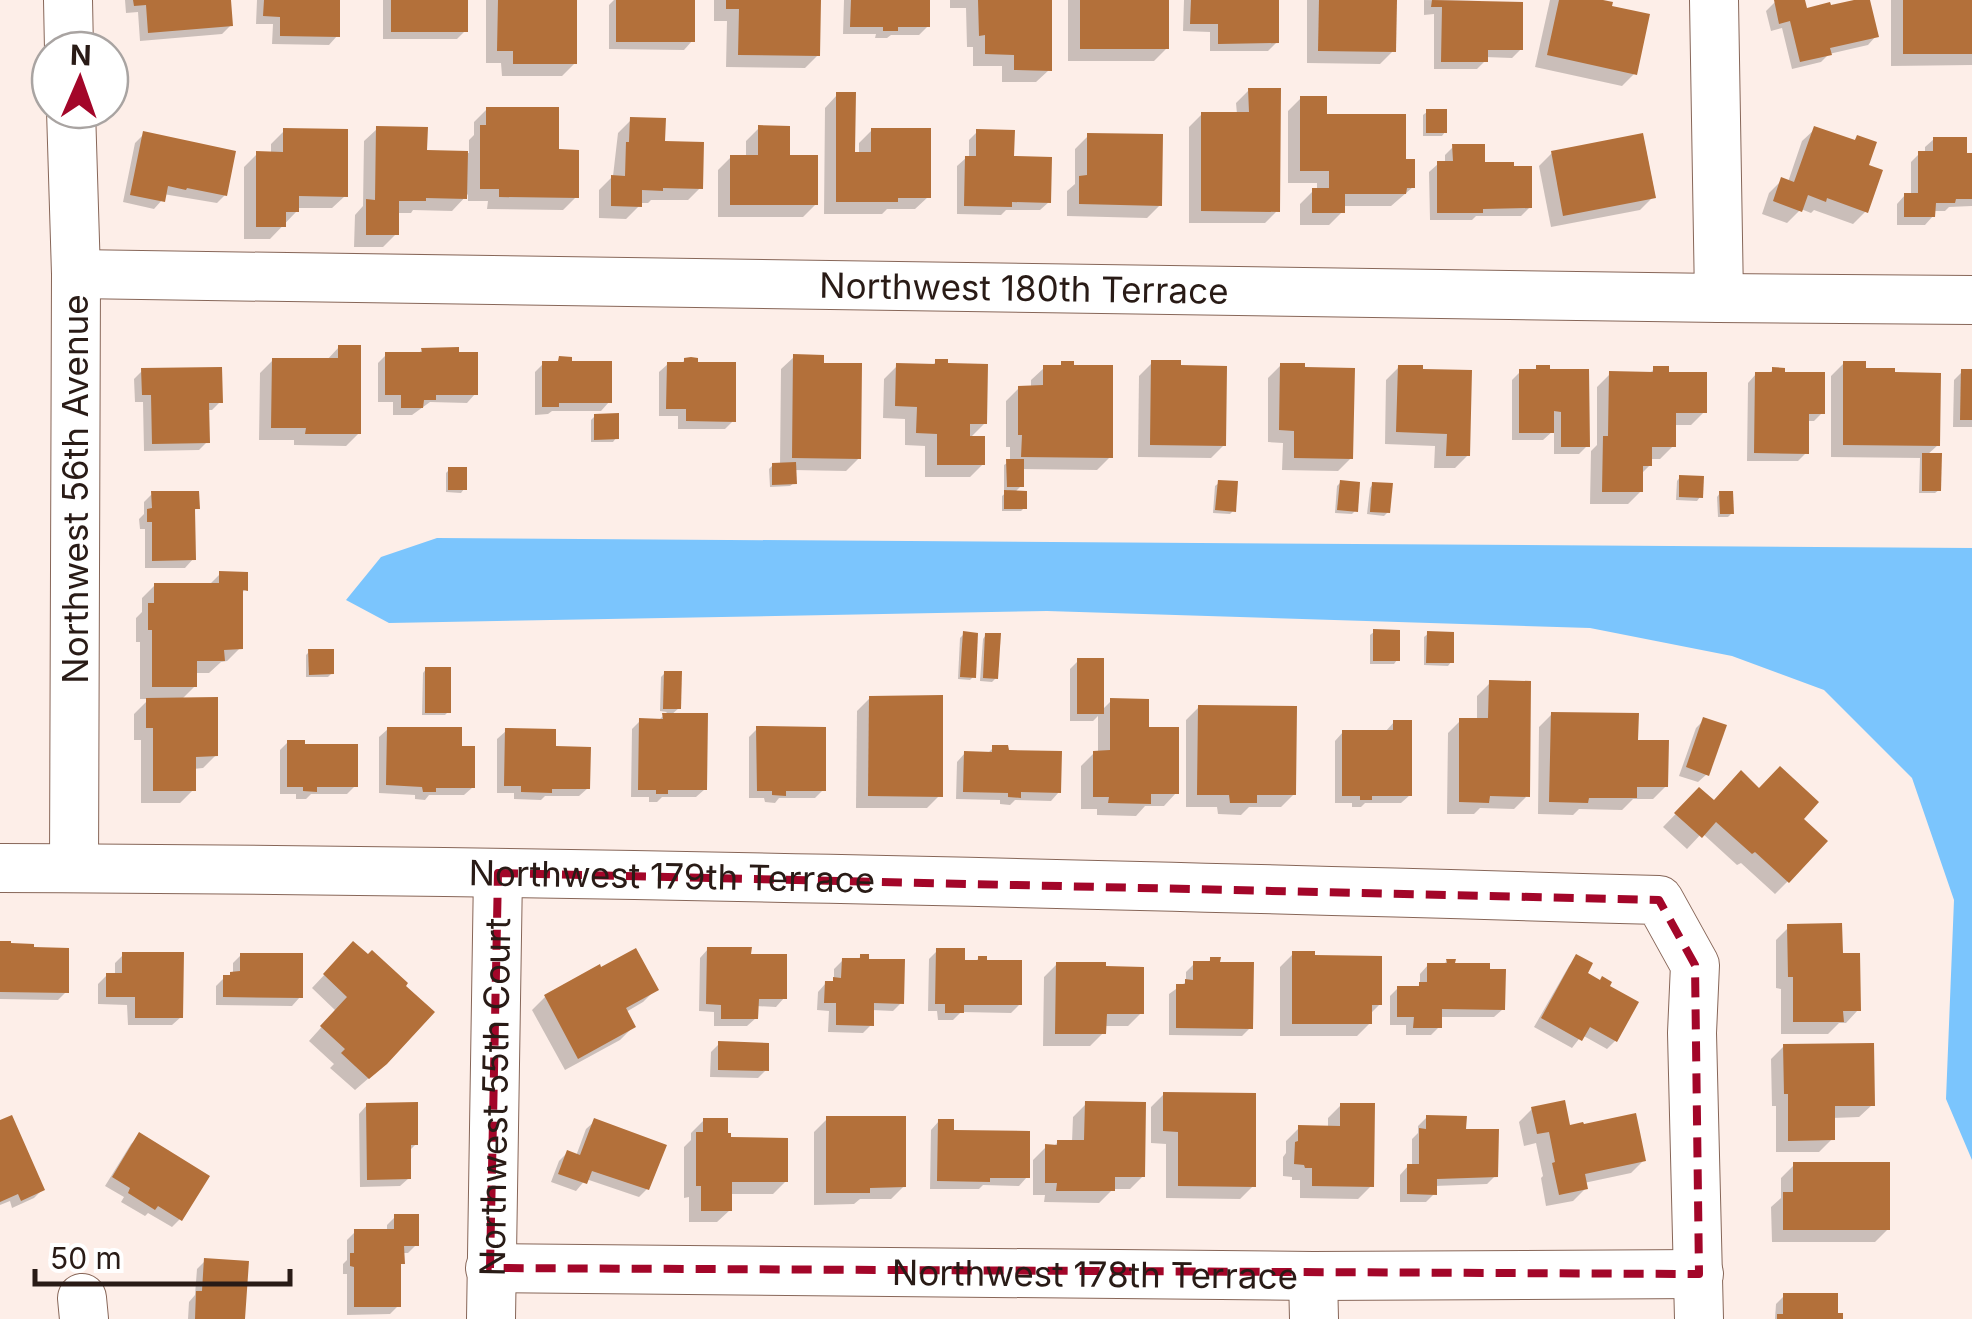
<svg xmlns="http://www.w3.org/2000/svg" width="1972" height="1319" viewBox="0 0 1972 1319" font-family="Inter,sans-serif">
  <rect width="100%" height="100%" fill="#fdeee8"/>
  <path fill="#7bc5fd" d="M437 538 1972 548V1160L1946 1099 1954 900 1912 778 1824 690 1732 656 1590 628 1047 611 389 623 346 600 381 557Z"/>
  <g fill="#0003">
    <path d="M125 0H229L231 25 222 34 140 41 138 12 126 13Z"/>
    <path d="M257 0H338L337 36 329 45 272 44 273 24H256Z"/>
    <path d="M383 0H466V30L457 39H383Z"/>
    <path d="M486 0H575V63L562 76H502L501 63H486Z"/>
    <path d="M614 0H693L692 41 684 50 609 49V5Z"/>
    <path d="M714 0H819L818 55 805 68 726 67 727 21H714Z"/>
    <path d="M844 0H928V26L919 35H891L887 38H875L876 34H843Z"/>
    <path d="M950 0H1050L1049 70 1036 82H1002V66H973V47H967L966 8H950Z"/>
    <path d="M1068 0H1166L1167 48 1154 61H1068Z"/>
    <path d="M1184 0H1277V42L1268 51H1210V32L1183 31Z"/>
    <path d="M1307 0H1394L1393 51 1380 64 1307 63Z"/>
    <path d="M1424 0 1481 1V4L1521 49 1512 58 1485 57V61L1477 69H1434V14L1424 15Z"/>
    <path d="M1550 0H1592L1635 73 1622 86 1535 67Z"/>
    <path d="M1784 0H1802L1805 11 1867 0 1876 36 1868 45 1829 54 1821 62 1792 69 1782 28 1771 31 1766 11 1775 2Z"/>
    <path d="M1891 0H1972V65L1891 66Z"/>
    <path d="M1249 90 1278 210 1265 223H1189V127L1202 114H1237L1236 103Z"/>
    <path d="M837 95 853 154H859V143L872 130 928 197 915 209H887L882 214H824L825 108Z"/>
    <path d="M1301 98 1324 116 1404 161 1413 187 1391 206H1342V212L1329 225H1300V204L1313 191H1317V183H1288V111Z"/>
    <path d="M487 109 557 152 576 197 563 210 487 209 488 201H468V194L452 211 413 210 411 213H397L396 234 383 247H354L355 215 363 206 364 141 377 129 424 152 469 153V140L474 135V122Z"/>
    <path d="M1427 112 1445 132 1442 136H1423V115Z"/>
    <path d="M631 120 662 144 701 187 688 200H651L648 203H640L639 206 626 219 599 218V190L613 176 618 133Z"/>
    <path d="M759 128 787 157 816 204 803 217H718V170L731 157H746V141Z"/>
    <path d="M1815 129 1853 142 1857 137 1866 167V211L1853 224 1814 210 1811 213 1801 209 1787 223 1762 214 1769 193 1782 180 1788 182 1802 141Z"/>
    <path d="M284 131 345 196 332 208H297V211L270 239H244V167L257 154H271V144Z"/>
    <path d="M977 132 1012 159 1049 202 1040 210H1006L1001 215 957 214V166L966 158H969V140Z"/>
    <path d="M144 134 225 195 217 203 163 194 162 200 154 209 123 202 135 143Z"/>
    <path d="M1088 136 1160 205 1147 218 1067 216V191L1075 184V149Z"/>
    <path d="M1934 139 1964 156H1972V206L1949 207 1945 211H1933V216L1925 225H1897V204L1905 195H1911V162L1919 154H1925V147Z"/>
    <path d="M1453 147 1483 164 1530 207 1521 216H1476L1472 220H1430L1429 172 1438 164H1445V155Z"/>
    <path d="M1552 153 1653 197 1640 210 1551 227 1539 166Z"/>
    <path d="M339 347 359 433 346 446 294 445V440H259L260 373 273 360 326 361Z"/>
    <path d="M422 350 475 394 467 403 430 402 412 415H393V402H378V363L386 355 418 354Z"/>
    <path d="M794 357 859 458 846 471 794 470V483L790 486 770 487 769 469 773 465H780L781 369Z"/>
    <path d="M560 359 609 402 601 411H552L548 414 535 415V372L543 364H555Z"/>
    <path d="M685 360 733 421 725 429H678V416H659V372L668 364H681Z"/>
    <path d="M936 362 985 423 969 439 983 464 970 477H925V446L905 445V419L883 418 884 379 897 366H931Z"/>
    <path d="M1152 363 1224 445 1211 458 1138 457 1139 376Z"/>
    <path d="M1844 363 1863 370 1938 445 1927 455 1939 490 1935 493H1919L1920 458 1831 457V376Z"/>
    <path d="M1062 364 1110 457 1097 470 1021 469V486L1014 493 1024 508 1021 511H1002V496L1009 490H1004V465L1010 461V447H1006V401L1019 388H1031V380L1044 368H1058Z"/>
    <path d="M1281 365 1351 458 1338 471 1282 470 1283 443 1268 442V378Z"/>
    <path d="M1399 367 1468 455 1455 468H1434L1435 446 1385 444 1386 380Z"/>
    <path d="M1654 369 1667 374 1704 412 1691 425H1673V446L1660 459H1650V465L1641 474V491L1628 504H1590L1591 451 1597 445V387L1610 374H1649Z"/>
    <path d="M1773 370 1783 374 1822 413 1814 421H1806V453L1798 461H1747L1748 383 1756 374H1768Z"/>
    <path d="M142 371 220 402 212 410H206L207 442 199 450 144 451 143 402H135L134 379Z"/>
    <path d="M1520 372H1533L1587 446 1579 454H1554V430L1543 440H1512V380Z"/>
    <path d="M1962 372H1972V427H1953L1954 380Z"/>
    <path d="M595 416 616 438 613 442H591V420Z"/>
    <path d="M450 469 464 489 461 493 446 492V473Z"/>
    <path d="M1680 477 1700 497 1697 501 1676 500 1677 481Z"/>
    <path d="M1341 482 1355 511 1352 514 1335 513 1337 486Z"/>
    <path d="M1219 483 1233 511 1230 514 1213 513 1215 486Z"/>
    <path d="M1373 484 1388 512 1384 516 1367 514 1370 488Z"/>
    <path d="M1720 493 1732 513 1728 517H1718L1717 497Z"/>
    <path d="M152 494 197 508 192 512 193 559 185 568H145V529H140L139 519 144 514V502Z"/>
    <path d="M220 574 245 590 240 594V648L227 661 221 662 209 673H195V686L181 700 216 755 203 768 193 769V790L180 803H141V740H134V714L149 699H140V642H136V618L142 612V598L155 585H209Z"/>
    <path d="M1374 632 1397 660 1394 664H1370V635Z"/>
    <path d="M964 634 973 677 970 680 958 679 960 638Z"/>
    <path d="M1428 634 1451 662 1448 666 1424 665V637Z"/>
    <path d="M986 635 996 678 992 682 980 681 983 639Z"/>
    <path d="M309 652 332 673 328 677H306V655Z"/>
    <path d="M1078 661 1101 711 1111 701 1146 730 1176 793 1164 806H1145L1136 816 1097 815V809H1081V766L1094 753H1098V716L1093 721H1070V669Z"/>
    <path d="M426 669 448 712 445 715H422L423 673Z"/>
    <path d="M665 673 679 708 671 715 705 789 696 797H662L657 802H649V797H631L632 729 640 721H658L667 712 660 711 661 677Z"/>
    <path d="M1490 683 1527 796 1514 809 1480 808 1474 814H1447L1448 733 1460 721 1477 720V696Z"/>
    <path d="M870 698 940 795 927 808H856L857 711Z"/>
    <path d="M1199 707 1294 794 1281 807H1249L1241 815 1218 814 1217 807H1186V720Z"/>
    <path d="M1552 714 1636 742 1666 786 1653 799H1633L1622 810 1579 809 1573 815 1538 814 1539 727Z"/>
    <path d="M1704 720 1707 774 1698 782 1679 776 1696 728Z"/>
    <path d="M1394 722 1410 795 1401 803H1365L1361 807H1352V803H1335V741L1343 732 1386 731Z"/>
    <path d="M388 729 459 748 473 787 464 795H429L425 800 415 799V795L379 793V737Z"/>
    <path d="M757 729 823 790 815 798H779L775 803 765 802 764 798H749V737Z"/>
    <path d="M506 731 553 749 588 788 579 796H545L541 800 514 799V793H497V739Z"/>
    <path d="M288 742 355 786 347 794H311L306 799H296V794H280V750Z"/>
    <path d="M993 748 1059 792 1051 801 1015 800 1010 805 1000 804V800L956 799 957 762 965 753 987 754Z"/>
    <path d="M1699 790 1713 803 1800 819 1788 881 1775 894 1741 863 1737 865 1702 833 1687 849 1663 827Z"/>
    <path d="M1789 927 1840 956 1858 1010 1846 1023H1839L1828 1034H1781V989L1776 988V940Z"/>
    <path d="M0 944 66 992 58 1000 0 999Z"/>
    <path d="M708 949 749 956 784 998 776 1007 756 1006V1018L747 1026H714V1012L699 1011 700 958Z"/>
    <path d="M937 951 962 962H975L979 958 1020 1004 1011 1013 961 1012 953 1020H938L937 1011H928L929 959Z"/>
    <path d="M124 954 181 1017 172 1025H128L127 1005 98 1004V984L107 975 115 976V963Z"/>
    <path d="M1293 954 1380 1004 1370 1014V1023L1357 1036H1280V967Z"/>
    <path d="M241 955 300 997 292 1006 216 1005V986L224 978 233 974V963Z"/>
    <path d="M861 956 901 1003 893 1011 872 1010 871 1025 863 1033 828 1032 829 1011 817 1010 818 992 826 983 830 984 834 980V969L843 960 857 961Z"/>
    <path d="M341 957 370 1077 355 1090 330 1068 334 1064 309 1041 336 1011 312 988Z"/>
    <path d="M1577 957 1584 974 1607 987 1615 1041 1607 1049 1582 1035 1572 1048 1534 1027 1569 966Z"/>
    <path d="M1211 959 1250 1028 1242 1036 1169 1035V994L1186 982V972L1194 964H1207Z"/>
    <path d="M1447 961 1503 1009 1494 1017H1440L1439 1027 1431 1035H1406V1025H1390V996L1398 988H1416L1420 985V974L1428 965H1443Z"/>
    <path d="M1057 964 1141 1013 1128 1026H1104L1103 1033 1090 1046H1043L1044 977Z"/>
    <path d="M599 968 656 989 643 1002 626 1012 633 1027 620 1040 565 1070 532 1010 545 997Z"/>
    <path d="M719 1044 766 1070 758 1078 710 1077 711 1052Z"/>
    <path d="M1784 1046 1872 1105 1859 1117 1832 1118V1139L1819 1152H1776V1106H1772L1771 1059Z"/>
    <path d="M1164 1094 1253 1186 1240 1199 1166 1198V1144L1151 1143V1107Z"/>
    <path d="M1086 1104 1143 1176 1130 1189H1113L1099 1203 1044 1202 1045 1195H1033V1160L1046 1147H1053L1058 1142H1072L1073 1117Z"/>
    <path d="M367 1105 416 1144 409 1151V1178L400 1186 360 1187 359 1114Z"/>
    <path d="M1341 1105 1371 1186 1358 1199 1300 1198V1180H1292V1177L1283 1176V1157L1286 1153V1141L1299 1128H1328V1118Z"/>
    <path d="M1532 1109 1568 1128 1644 1160 1631 1173 1584 1183 1586 1188 1573 1201 1546 1206 1541 1178 1543 1176 1536 1143 1524 1146 1519 1122Z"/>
    <path d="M1427 1117 1464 1131 1496 1175 1487 1184 1434 1186V1194L1426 1202H1400V1175L1408 1166H1412V1139L1418 1133V1126Z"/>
    <path d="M827 1119 904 1186 891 1199H860L854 1204 814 1205V1132Z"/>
    <path d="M704 1120 786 1181 773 1194H730V1210L717 1222H689V1197L684 1198V1147L691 1140V1133Z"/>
    <path d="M595 1121 647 1189 639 1197 586 1179 576 1191 551 1182 559 1161 567 1153 576 1156 586 1129Z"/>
    <path d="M939 1121 951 1133 1027 1177 1019 1186 983 1185 979 1189H930L931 1130Z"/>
    <path d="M0 1123 42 1190 34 1198 12 1208 10 1201 0 1205Z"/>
    <path d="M140 1136 180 1219 172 1227 148 1213 145 1216 121 1202 124 1197 105 1186 131 1144Z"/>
    <path d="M1794 1165 1888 1229 1875 1242H1772L1771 1207 1781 1198V1178Z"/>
    <path d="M395 1217 416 1245 408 1253H402V1263L398 1267V1306L390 1314 347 1315V1274H343V1264L347 1260V1240L355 1232 387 1231V1225Z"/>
    <path d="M205 1261 242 1319H188L189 1302 195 1295 197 1269Z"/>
    <path d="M1784 1296 1836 1315 1841 1319H1775L1776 1304Z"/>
  </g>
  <g fill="#b3703a">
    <path d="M133 0H231L233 26 148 33 146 5 134 6Z"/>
    <path d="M264 0H340V37L280 36V17L263 16Z"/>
    <rect x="391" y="0" width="77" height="32"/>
    <path d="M498 0H577V64H513V51H497Z"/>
    <rect x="616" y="0" width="79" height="42"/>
    <path d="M726 0H821L820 56 738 55 739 9H726Z"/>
    <path d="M851 0H930V27H898V31H883V27H850Z"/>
    <path d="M978 0H1052V71L1014 70V55L985 54V35L979 36Z"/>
    <rect x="1080" y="0" width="89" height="49"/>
    <path d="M1191 0H1279V43L1218 44V24H1190Z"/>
    <path d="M1319 0H1397L1396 52 1318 51Z"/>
    <path d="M1432 0 1523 2V50H1488V62H1441L1442 7H1431Z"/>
    <path d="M1559 0H1603L1613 2 1612 6 1650 14 1637 75 1547 55Z"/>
    <path d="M1774 0H1805L1807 8 1830 2 1831 5 1854 0H1870L1879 37 1830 48 1832 55 1800 62 1790 21 1779 24Z"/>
    <rect x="1903" y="0" width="69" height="54"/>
    <path d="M1248 88H1281L1280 212 1201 211V112H1249Z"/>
    <path d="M836 92H856L855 152H871V128H931V198H898V202H836Z"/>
    <path d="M1300 96H1327V114H1406V159H1415V188H1407L1406 194H1345V213H1312V188H1329V171H1300Z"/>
    <path d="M486 107H559V149L579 150V198L499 197V189H480V125H486Z"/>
    <rect x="1426" y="109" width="21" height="24"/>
    <path d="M630 117 666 118 665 141 704 142 703 189 663 188V191L642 190V207L611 206V175L625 176 626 142H629Z"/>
    <path d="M758 125 790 126V155H818V205H730V155H758Z"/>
    <path d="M376 126 428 127 427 150 468 151 467 199 426 198V201H399V235H366V199L375 200Z"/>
    <path d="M1814 126 1855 140 1857 135 1877 142 1869 165 1883 170 1868 213 1827 198 1826 202 1808 195 1802 212 1773 201 1781 177 1794 182Z"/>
    <path d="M283 128 348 129V197L299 196V212H286V227H256V151L283 152Z"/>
    <path d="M976 129 1015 130 1014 156 1052 157 1051 203 1012 202V207L964 206 965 156H976Z"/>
    <path d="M143 131 236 151 227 196 187 188 186 190 168 186 165 202 130 195Z"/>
    <path d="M1087 133 1163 134 1162 206 1079 204V176L1087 175Z"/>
    <path d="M1643 133 1656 198 1563 216 1551 151Z"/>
    <path d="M1933 137H1967V153H1972V199H1956L1955 203H1936L1935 217H1904V193H1918V151H1933Z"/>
    <path d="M1452 144H1485V162H1514V166H1532V208L1483 209V213H1437V161H1453Z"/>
    <path d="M338 345H361V434H305L306 428H271L272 358H338Z"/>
    <path d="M459 347V352H478V395H436V400H424L423 408H401V395H385V352H422L421 348Z"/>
    <path d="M793 354 824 355V363H862L861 459 792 458Z"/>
    <path d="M559 356 572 357V361H612V403H559V407H542V361H558Z"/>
    <path d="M691 357 698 358V362H736V422L686 421V409H666L667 362H684V358Z"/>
    <path d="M935 359H948V363L988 364 987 424H970V436H985V465H937V434L916 433 917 407 895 406 896 363 935 364Z"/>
    <path d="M1151 360H1181V365L1227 366 1226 446 1150 445Z"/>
    <path d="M1061 361H1074V365H1113V458L1021 457 1022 435H1018V386L1043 385V365H1061Z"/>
    <path d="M1843 361H1866V368H1895V372L1941 373 1940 446 1843 445Z"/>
    <path d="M1280 363H1305V367L1355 368 1353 459 1294 458V431L1279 430Z"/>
    <path d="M1398 365H1423V369L1472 370 1470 456H1446L1447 434 1396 432Z"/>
    <path d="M1536 365H1550V369H1589L1590 447H1561V412L1554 411V433H1519V369H1536Z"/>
    <path d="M1653 366H1669V372H1707V413H1676V447H1652V466H1643V492H1602L1603 436H1608L1609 371 1653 372Z"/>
    <path d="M222 367 223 403H209L210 443 152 444 151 395H142L141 368Z"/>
    <path d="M1772 367 1785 368V372H1825V414H1809V454L1754 453 1755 372H1772Z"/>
    <path d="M1961 369H1972V420H1960Z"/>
    <path d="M619 413V439L594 440V414Z"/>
    <path d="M1922 453H1942L1941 491H1922Z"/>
    <path d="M1006 459H1024V487H1007Z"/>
    <path d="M796 462 797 484 772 485V463Z"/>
    <rect x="448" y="467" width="19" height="23"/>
    <path d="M1679 475 1704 476 1703 498 1679 497Z"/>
    <path d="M1218 480 1238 481 1236 512 1215 510Z"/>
    <path d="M1340 480 1360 482 1358 512 1337 510Z"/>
    <path d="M1372 482 1393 483 1390 513 1370 512Z"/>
    <path d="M1004 490 1027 491V509H1004Z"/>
    <path d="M151 491H199L200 509H195L196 560 152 561V522H147V509L152 508Z"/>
    <path d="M1719 491H1733L1734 514H1720Z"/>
    <path d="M219 571 248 572V591L243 590V649L224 650 225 661H197V687H152V630H148V603H154V583H219Z"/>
    <path d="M1373 629 1400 630V661H1373Z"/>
    <path d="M963 631 978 633 976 678 960 677Z"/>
    <path d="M1427 631 1454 632V663H1426Z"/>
    <path d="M985 633H1001L998 679 983 678Z"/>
    <path d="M308 649H334V674L309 675Z"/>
    <rect x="1077" y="658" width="27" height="56"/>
    <rect x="425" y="667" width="26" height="46"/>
    <path d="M664 671H682L681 709H663Z"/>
    <path d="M1489 680 1531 681 1530 797 1490 796 1489 803 1459 802V718H1488Z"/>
    <path d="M943 695V797L868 796 869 696Z"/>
    <path d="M218 697V756L196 757V791H153V728H146V698Z"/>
    <path d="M1110 698 1149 699V727H1179V794H1151V804L1108 803 1109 797H1093V751L1110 750Z"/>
    <path d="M1198 705 1297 706 1296 795H1257V803H1230L1229 795H1197Z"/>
    <path d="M1551 712 1639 713 1638 740H1669L1668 787H1637V798H1589L1588 803 1549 802Z"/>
    <path d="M662 713H708L707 790H668V794H656V790H638L639 718 663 719Z"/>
    <path d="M1703 717 1727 725 1709 776 1686 767Z"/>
    <path d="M1393 720H1412V796H1372V800H1360V796H1342V730H1393Z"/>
    <path d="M756 726 826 727V791H786V796L772 795V791H757Z"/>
    <path d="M387 727H462V746H475V788H436V792H423L422 787 386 785Z"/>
    <path d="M505 728 556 729V746L591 747 590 789H552V793L521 792V786H504Z"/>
    <path d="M287 740H305V744H358V787H317V792L303 791V787H287Z"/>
    <path d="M992 745H1008L1009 750 1062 751 1061 793 1021 792V798L1008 797V793L963 792 964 751 992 752Z"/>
    <path d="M1780 766 1819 802 1804 819 1828 841 1789 883 1755 852 1752 854 1716 822 1702 838 1674 813 1699 787 1714 800 1741 770 1759 788Z"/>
    <path d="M1842 923 1843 953H1860L1861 1011H1843L1844 1022H1793V977H1788L1787 924Z"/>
    <path d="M0 941H11V943L34 944V947L69 948V993L0 992Z"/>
    <path d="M353 941 368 954 372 950 408 983 406 986 435 1012 387 1064 369 1079 341 1053 345 1049 320 1026 347 997 323 974Z"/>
    <path d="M707 947H752L751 954H787V999H759L758 1019H721V1005L706 1004Z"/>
    <path d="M636 948 659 990 626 1008 636 1027 578 1059 544 995 600 964 601 967Z"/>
    <path d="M936 948H965V960H978V956H987V960H1022V1005H964V1013H945V1004H935Z"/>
    <path d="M1292 951H1315V955L1382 956V1005H1372V1024H1292Z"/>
    <path d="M122 952H184L183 1018H135V997H106V973H122Z"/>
    <path d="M240 953H303V998L223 997V975H230V972L240 971Z"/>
    <path d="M860 954H869V959H905L904 1004 874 1003V1026L836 1025V1003H824L825 981H833V977L841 978 842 958H860Z"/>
    <path d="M1576 954 1593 963 1588 973 1600 980 1602 976 1612 982 1610 986 1639 1002 1617 1042 1590 1027 1582 1041 1541 1018Z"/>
    <path d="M1210 957H1221L1220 962H1254L1253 1029 1176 1028V984H1185V979L1193 980V961H1210Z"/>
    <path d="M1446 959H1456L1455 963H1490V969H1506L1505 1010 1442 1009V1028H1413L1414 1017H1397V986H1419V982H1427V963H1447Z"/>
    <path d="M1056 962H1106V966L1144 967V1014H1107L1106 1034H1055Z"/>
    <path d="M718 1041 769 1043V1071L718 1070Z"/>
    <path d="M1874 1043 1875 1106H1835V1140L1788 1141V1094H1784L1783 1044Z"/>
    <path d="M1163 1092 1256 1093V1187L1178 1186V1132L1163 1131Z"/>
    <path d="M1565 1100 1570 1125 1583 1122 1584 1124 1636 1113 1646 1161 1585 1174 1588 1189 1559 1195 1552 1163 1555 1162 1549 1132 1537 1134 1531 1107Z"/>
    <path d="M1085 1101 1146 1102 1145 1177H1115V1191H1056L1057 1183H1045V1144L1057 1145V1140H1084Z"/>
    <path d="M418 1102V1145H411V1179L367 1180 366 1103Z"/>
    <path d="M1340 1103H1375L1374 1187 1312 1186V1168H1305L1304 1165 1294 1164 1295 1142 1298 1141V1125L1340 1126Z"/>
    <path d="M12 1115 45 1190 21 1201 18 1194 0 1202V1120Z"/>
    <path d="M1426 1115 1467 1116 1466 1129H1499L1498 1177 1437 1179V1195L1407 1194V1164H1419V1128L1426 1129Z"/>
    <path d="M826 1116H906V1187L870 1188V1193H826Z"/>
    <path d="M594 1118 667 1145 649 1190 592 1171 587 1184 558 1174 567 1150 580 1155Z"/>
    <path d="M703 1118H728V1133H731V1137L788 1138V1182H732V1211H701V1186H696V1132H703Z"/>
    <path d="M938 1119H954V1130L1030 1131V1178H990V1182L937 1181Z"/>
    <path d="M139 1132 210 1176 182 1221 158 1206 155 1210 128 1193 130 1188 112 1177Z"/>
    <path d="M1793 1162H1890V1230H1783V1192H1793Z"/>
    <path d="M394 1214H419V1246H404L405 1264H401V1307H354V1267L350 1266V1253H354V1229H394Z"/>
    <path d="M204 1258 249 1261 245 1319H195L196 1291H202Z"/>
    <path d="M1783 1293H1838V1313H1843V1319H1777V1314H1783Z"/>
  </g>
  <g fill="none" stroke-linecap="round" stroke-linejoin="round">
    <g stroke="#876658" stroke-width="50">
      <g id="minor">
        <path d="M68 0 69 50"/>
        <path d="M1714 0 1719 298"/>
        <path d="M71 110 76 274 74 868"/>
        <path id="s1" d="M76 274 1719 298 1972 300"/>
        <path id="s2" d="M0 868C553 870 1106 884 1659 900L1695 965 1692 1033 1699 1319"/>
        <path id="s3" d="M490 1268 1313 1276 1699 1274"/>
        <path d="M1313 1276 1314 1319"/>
        <path d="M82 1298 84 1319"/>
        <path id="s4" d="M491 1319 498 873"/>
      </g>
    </g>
    <use href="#minor" stroke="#fff" stroke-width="48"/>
  </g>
  <path fill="none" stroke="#a30629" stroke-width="8" stroke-dasharray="20 12" stroke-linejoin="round" d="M498 873 1659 900 1695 965 1699 1274 490 1268Z"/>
  <g text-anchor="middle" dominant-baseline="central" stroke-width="8" stroke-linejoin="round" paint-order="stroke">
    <g font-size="35" fill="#291b16" stroke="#fff">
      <text stroke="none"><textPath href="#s1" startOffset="948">Northwest 180th Terrace</textPath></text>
      <text transform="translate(75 489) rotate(-90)">Northwest 56th Avenue</text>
      <text stroke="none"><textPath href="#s2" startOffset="672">Northwest 179th Terrace</textPath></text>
      <text stroke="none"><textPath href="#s4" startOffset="222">Northwest 55th Court</textPath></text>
      <text stroke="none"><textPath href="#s3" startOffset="605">Northwest 178th Terrace</textPath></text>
    </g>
  </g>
  <g transform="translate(80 80) rotate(2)"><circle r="48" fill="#ffffff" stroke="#a9a4a2" stroke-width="2.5"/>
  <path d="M0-8L18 38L0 25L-18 38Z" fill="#a30629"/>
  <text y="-15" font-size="28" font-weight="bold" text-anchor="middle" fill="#291b16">N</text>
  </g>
  <path d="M35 1269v15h255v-15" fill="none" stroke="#291b16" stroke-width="5"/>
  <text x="50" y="1269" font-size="30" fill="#291b16" stroke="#ffffff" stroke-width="8" paint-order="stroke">50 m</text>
</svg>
